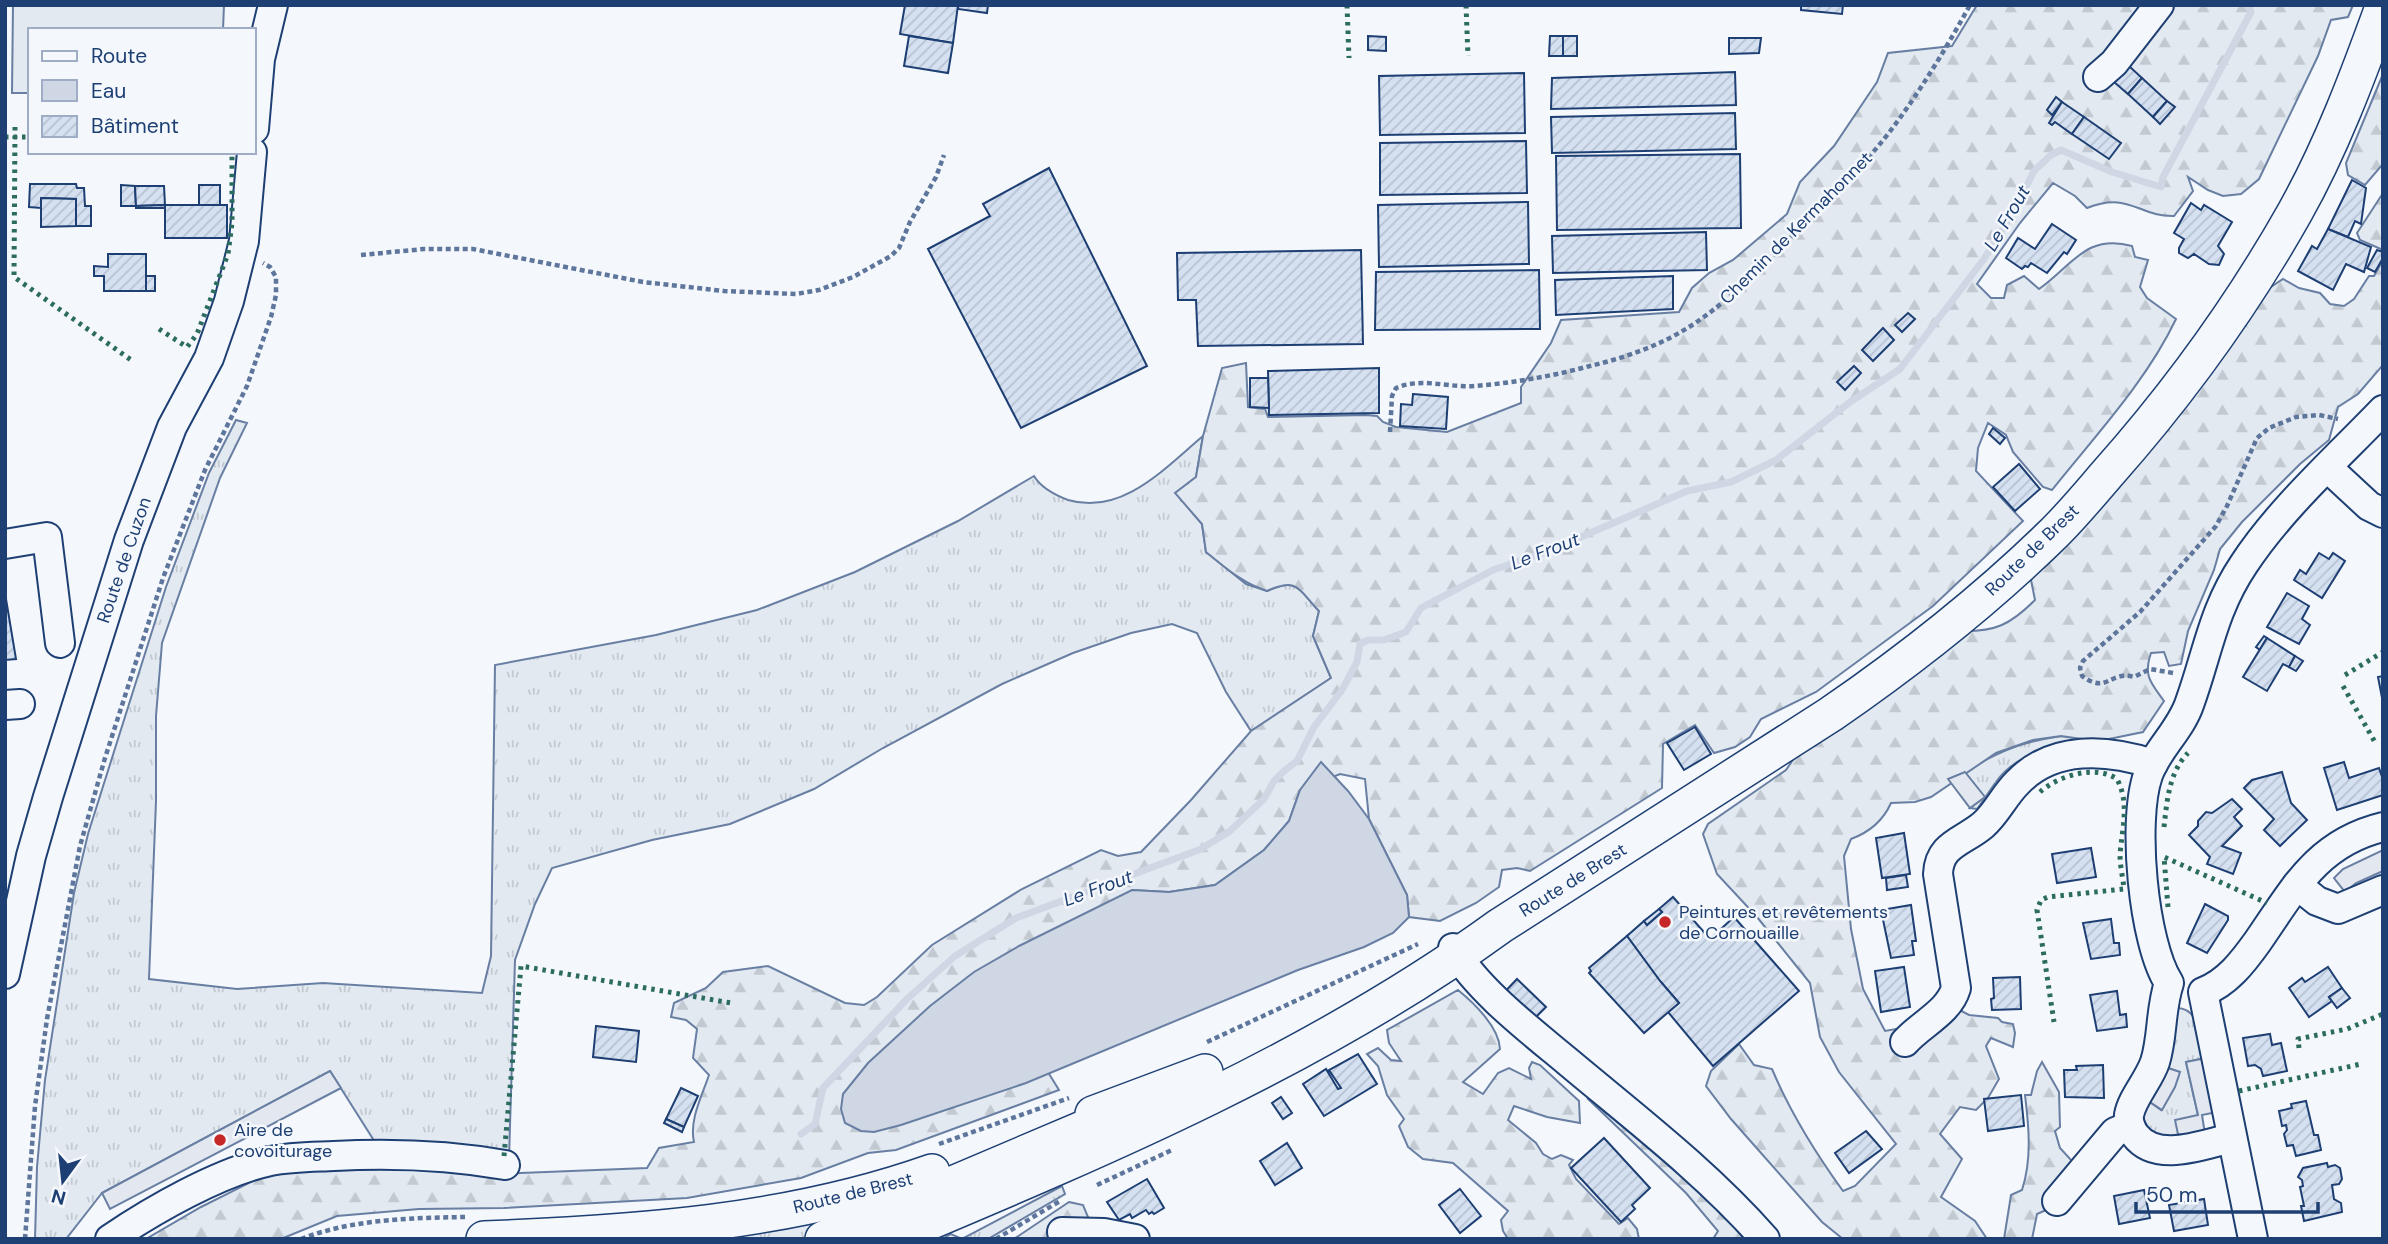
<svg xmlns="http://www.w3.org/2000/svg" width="2388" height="1244" viewBox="0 0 2388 1244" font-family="'DM Sans',sans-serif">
  <defs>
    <pattern id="grass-tufts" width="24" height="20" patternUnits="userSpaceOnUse" patternTransform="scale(1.75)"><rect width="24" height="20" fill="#e3e9f0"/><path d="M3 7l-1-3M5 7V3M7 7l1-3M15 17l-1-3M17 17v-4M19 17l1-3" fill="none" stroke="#c2c9d1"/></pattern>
    <pattern id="forest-firs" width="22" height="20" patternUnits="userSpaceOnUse" patternTransform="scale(1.75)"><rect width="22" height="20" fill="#e3e9f0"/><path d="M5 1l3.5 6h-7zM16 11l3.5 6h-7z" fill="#c2c9d1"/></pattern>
    <pattern id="building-hatch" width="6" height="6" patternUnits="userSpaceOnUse" patternTransform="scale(1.75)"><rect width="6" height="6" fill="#d5e0f0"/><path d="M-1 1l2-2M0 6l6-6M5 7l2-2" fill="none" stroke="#b6c1d1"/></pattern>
  </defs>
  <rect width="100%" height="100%" fill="#f4f7fb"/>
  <g fill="url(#grass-tufts)" stroke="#687fa3" stroke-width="2">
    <path d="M236 420 247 423 220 478 162 643 156 716V801L149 979 237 989 323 983 482 993 491 956 495 665 656 635 757 610 855 572 958 521 1034 476C1041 488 1055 495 1068 500 1122 516 1165 468 1203 436L1196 477 1176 493 1202 524 1206 552 1246 584 1267 591C1298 577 1298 589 1319 611L1313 636 1331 678 1251 731 1226 692 1197 633 1172 624 1131 633 1073 653 1002 684 883 748 814 789 730 824 652 840 552 868 535 904 515 960 509 1159 380 1150 330 1071 102 1193 66 1239H35L37 1167 45 1080 74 893 88 834 166 587 209 473Z"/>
    <path d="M2061 736 2089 740C2056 745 2016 753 1996 782 1989 791 1984 800 1977 809L1970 808 1984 797 1965 772C1999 751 2022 742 2061 736Z"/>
    <path d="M2177 1008C2200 1008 2202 1041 2206 1058L2186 1062 2198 1115 2179 1139C2174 1138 2166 1139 2161 1137 2145 1130 2138 1114 2147 1100L2161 1110 2178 1078 2179 1072 2162 1066Z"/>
    <path d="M1062 1186 1065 1194 988 1239H942L951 1234 962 1239Z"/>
    <path d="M809 1215 815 1234 801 1239H691Z"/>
  </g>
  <g fill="url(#forest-firs)" stroke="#687fa3" stroke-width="2">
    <path d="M1977 5H2353L2348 17 2331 20 2318 56 2259 179 2241 194 2223 196 2208 190 2188 177 2193 191 2174 216C2139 217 2129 191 2087 208L2075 196 2053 183 2020 223 1977 284 1991 298H2004L2007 285 2024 276 2039 289C2072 266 2086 233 2132 246L2135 257 2148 260 2140 287 2147 298 2176 319C2146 382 2095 436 2052 490L2043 487 2013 452 2006 435 1988 423 1978 448 1976 471 2023 521 1933 606 1816 692 1761 719 1750 737 1735 747 1714 753 1695 725 1663 744 1662 788 1530 871 1517 868 1502 870 1499 887 1476 903 1440 921 1409 917 1407 895 1369 819 1365 779 1340 774 1300 790 1289 821 1264 850 1215 885 1169 892 1132 890 1046 1069 1059 1090 896 1150 868 1153 801 1178 687 1198 504 1208 419 1209 337 1216 281 1239H146L201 1207 277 1169 380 1165 498 1174 647 1168 659 1148 694 1142C689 1120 702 1096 709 1075L693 1058 697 1029 686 1020 671 1017 674 1003 706 988 723 972 768 966 845 1003 864 1005 877 997 932 945 1022 889 1101 850 1118 856 1141 852 1191 800 1251 731 1331 678 1313 636 1319 611C1298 589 1298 577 1267 591 1242 583 1226 568 1206 552L1202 524 1175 493 1196 477 1203 436 1222 368 1246 363 1248 407 1265 409 1268 417 1366 415 1377 416 1383 422 1396 427 1447 432 1521 403V387L1551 343 1561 320 1679 312 1692 288 1709 273 1733 260 1787 214 1800 182 1834 146 1877 82 1888 53 1952 46Z"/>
    <path d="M2383 74V164L2365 185 2348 175 2346 163Z"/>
    <path d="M2383 193V250L2360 240 2357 233Z"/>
    <path d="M2383 260V365L2358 394 2338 407 2329 440 2300 464 2242 522 2220 549 2214 570 2188 631 2181 664 2169 666 2164 652 2151 653C2143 676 2151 683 2164 701L2143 732 2109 739 2089 740 2061 736 2033 740 1996 753 1931 797 1915 802 1891 803C1883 821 1870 832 1851 839L1844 856 1851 929 1863 989 1885 1031 1913 1026 1956 1008 1969 1015 1998 1018 2002 1022 2013 1024 2015 1033 2013 1047 1991 1038 1986 1046 1999 1079 1988 1098 1976 1110 1960 1107 1940 1134 1962 1159 1941 1197 1975 1221 1987 1239H1843L1822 1222 1731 1119 1706 1086 1711 1071 1739 1044 1754 1065 1772 1069C1791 1114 1814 1151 1843 1191L1855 1186 1896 1144 1839 1072 1820 1037 1810 983 1757 917 1717 874 1703 834 1708 824 1786 770 1799 751 1960 631C1995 632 2010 625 2035 600L2031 580 2050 552 2265 291 2283 279 2299 288 2320 293 2330 304 2344 306 2354 299 2369 276H2374Z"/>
    <path d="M1458 990C1474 1003 1499 1027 1500 1049L1463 1082 1483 1094 1498 1073 1509 1068 1531 1079 1529 1068 1532 1062 1540 1065 1579 1101 1580 1123 1547 1117 1514 1106 1508 1120 1536 1143 1543 1154 1552 1159 1561 1155 1573 1160 1569 1165 1576 1179 1619 1224 1628 1218 1637 1229 1639 1239H1508L1503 1231 1501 1220 1508 1211 1453 1163 1423 1159 1408 1147 1399 1126 1404 1119 1387 1095 1378 1066 1367 1054 1378 1048 1391 1060 1401 1061 1389 1043 1387 1030Z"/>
    <path d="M2042 1062 2059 1092 2060 1127 2055 1131 2060 1148 2072 1161 2069 1177 2053 1207 2037 1214 2032 1239H2004L2011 1195 2022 1190C2032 1159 2029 1127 2025 1095H2031L2037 1071Z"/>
    <path d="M1601 1091 1760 1239H1713L1718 1231 1686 1193 1588 1099Z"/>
    <path d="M1069 1202 1083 1205 1090 1222 1108 1239H1014Z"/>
  </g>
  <path fill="#e3e9f0" stroke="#687fa3" stroke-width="2" d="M13 5H224L223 30H30V93H12Z"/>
  <g fill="#e3e8f0" stroke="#687fa3" stroke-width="2">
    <path d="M1965 772 1985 797 1970 808 1948 779Z"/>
    <path d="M2383 850V871L2356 883 2345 892 2334 878 2343 869Z"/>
    <path d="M2206 1058 2217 1112 2202 1115 2205 1134 2179 1139 2175 1120 2198 1115 2186 1062Z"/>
    <path d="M2162 1066 2180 1072 2175 1087 2162 1110 2147 1100Z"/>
    <path d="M330 1071 341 1088 110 1209 102 1193Z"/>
  </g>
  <path fill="#cfd7e4" stroke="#687fa3" stroke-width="2" d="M1321 762 1348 791 1369 819 1407 895 1409 917 1393 933 1364 947 1298 970 1026 1083 901 1125 874 1132 861 1131 845 1123 841 1109 843 1094 868 1063 930 1006 974 972 1019 946 1132 890 1169 892 1215 885 1264 850 1289 821 1300 790Z"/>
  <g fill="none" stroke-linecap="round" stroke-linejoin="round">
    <path stroke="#cfd7e4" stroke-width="7" d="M801 1134 815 1124 823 1088 907 999 955 956 1016 918 1201 849 1230 831 1264 799 1274 781 1284 771 1297 761 1314 727 1342 690 1357 662 1360 644 1368 640H1384L1406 632 1421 608 1493 570 1551 550 1687 491 1731 482 1776 460 1850 402 1900 369 1984 259 2013 213 2034 171 2051 155 2061 150 2112 172 2161 187 2163 177 2251 12 2249 5"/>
  </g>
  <g fill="url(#building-hatch)" stroke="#1d3f73" stroke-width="2">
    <path d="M905 5H958L953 43 900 34Z"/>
    <path d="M958 5H988L987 13 958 9Z"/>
    <path d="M1801 5H1843L1842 14 1801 10Z"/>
    <path d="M909 36 953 43 948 73 904 66Z"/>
    <path d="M1368 36 1386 37V51L1368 50Z"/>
    <path d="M1550 36H1563V56H1549Z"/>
    <rect x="1563" y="36" width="14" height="20"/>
    <path d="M1729 38H1761L1759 53 1729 54Z"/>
    <path d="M2129 66 2142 78 2128 94 2114 82Z"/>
    <path d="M1735 72 1736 105 1551 109 1552 78Z"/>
    <path d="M1524 73 1525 133 1380 135 1379 76Z"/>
    <path d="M2142 78 2167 101 2153 117 2128 94Z"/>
    <path d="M2056 97 2062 102 2052 115 2047 110Z"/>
    <path d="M2167 101 2175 107 2160 124 2153 117Z"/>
    <path d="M2062 102 2084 117 2072 134 2055 122 2052 125 2049 123Z"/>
    <path d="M1735 113 1736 149 1552 153 1551 117Z"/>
    <path d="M2084 117 2121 143 2109 159 2072 134Z"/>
    <path d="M1526 141 1527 193 1380 195V143Z"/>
    <path d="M1740 154 1741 228 1557 230 1556 156Z"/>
    <path d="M1049 168 1147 366 1021 428 928 249 990 216 983 204Z"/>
    <path d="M2352 180 2366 188 2361 224 2355 221 2348 237 2328 229Z"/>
    <path d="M30 184H76L77 188H84L85 206H91V226H76V199L41 198V208L29 207Z"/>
    <path d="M121 185 135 186 136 206H121Z"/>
    <rect x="199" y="185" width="21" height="21"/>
    <path d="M135 186H164L165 205 136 206Z"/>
    <path d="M41 198 76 199V226L41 227Z"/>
    <path d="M1528 202 1529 264 1379 267 1378 205Z"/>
    <path d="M2191 203 2201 210 2204 205 2232 222 2218 246 2224 254 2219 265 2209 264 2194 254 2188 258 2179 253V248L2184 239 2174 233Z"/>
    <path d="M165 205V208H136V206Z"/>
    <rect x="165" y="205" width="62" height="33"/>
    <path d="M2052 224 2076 240 2067 254 2064 252 2047 273 2031 263 2028 267 2025 266 2022 269 2006 258 2018 238 2035 249Z"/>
    <path d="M2328 229 2371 247 2364 272 2346 264 2333 290 2298 271 2312 246 2317 249Z"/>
    <path d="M1706 232 1707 270 1553 273 1552 236Z"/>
    <path d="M1361 250 1363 344 1198 346 1196 300H1178L1177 253Z"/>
    <path d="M2377 250 2383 252V258L2375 272 2367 268Z"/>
    <path d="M108 254H146V291H104V276H94V266L108 267Z"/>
    <path d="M1539 270 1540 329 1375 330 1376 272Z"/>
    <rect x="146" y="276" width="9" height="15"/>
    <path d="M1673 276V309L1556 315 1555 280Z"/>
    <path d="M1908 313 1915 319 1902 332 1895 325Z"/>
    <path d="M1883 328 1894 340 1873 361 1862 350Z"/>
    <path d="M1854 366 1861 373 1845 390 1837 382Z"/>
    <path d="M1379 368V413L1269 415 1268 371Z"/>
    <path d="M1250 378H1268L1269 408 1250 407Z"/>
    <path d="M1413 394 1448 397 1446 429 1400 426 1401 404 1412 405Z"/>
    <path d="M1993 428 2005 438 2000 444 1989 434Z"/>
    <path d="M2019 464 2040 489 2015 511 1993 487Z"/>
    <path d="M2319 553 2329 559 2333 553 2345 561 2322 598 2294 580 2300 570 2306 574Z"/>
    <path d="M5 593 16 659 5 660Z"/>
    <path d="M2287 593 2309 606 2302 619 2310 625 2299 644 2267 627Z"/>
    <path d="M2264 636 2267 638 2260 650 2256 647Z"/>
    <path d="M2267 638 2295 656 2289 667 2283 664 2267 691 2243 677Z"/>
    <path d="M2295 656 2303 661 2296 671 2289 667Z"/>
    <path d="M2383 676V703L2378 677Z"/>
    <path d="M1695 727 1711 754 1684 770 1667 743Z"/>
    <path d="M2344 762 2349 778 2379 768 2383 780V795L2337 810 2324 768Z"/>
    <path d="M2282 772 2291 803 2307 820 2280 846 2264 830 2274 819 2244 788 2252 780Z"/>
    <path d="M2232 799 2242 809 2234 817 2242 826 2222 846 2241 853 2233 874 2207 864 2210 857 2189 835 2198 826V821L2206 812 2212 813Z"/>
    <path d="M1904 833 1910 874 1882 878 1876 838Z"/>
    <path d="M2091 848 2096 877 2057 883 2052 854Z"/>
    <path d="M1906 875 1908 887 1887 890 1886 878Z"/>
    <path d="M1673 897 1710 939 1734 917 1799 991 1713 1066 1668 1012 1679 1003 1660 981 1627 936 1644 921 1647 925 1662 912 1659 909Z"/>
    <path d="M2205 904 2228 916V920L2207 953 2187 943Z"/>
    <path d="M1911 905 1916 941H1912L1914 955 1891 958 1881 910Z"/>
    <path d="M1659 909 1662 912 1647 925 1644 921Z"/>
    <path d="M2111 919 2114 943H2119L2120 955 2091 959 2083 923Z"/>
    <path d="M1627 936 1660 981 1679 1003 1644 1033 1589 973 1591 971 1589 968Z"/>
    <path d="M1904 967 1910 1007 1881 1012 1875 971Z"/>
    <path d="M2328 967 2342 988 2329 997 2332 1001 2309 1017 2289 988 2302 978 2305 982Z"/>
    <path d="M2020 977 2021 1009 1992 1010 1991 999 1994 998 1993 978Z"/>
    <path d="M1517 979 1546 1007 1535 1018 1498 999Z"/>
    <path d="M2342 988 2350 998 2337 1008 2329 997Z"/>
    <path d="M2117 991 2120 1015 2126 1014 2127 1027 2097 1031 2090 995Z"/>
    <path d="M596 1026 639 1031 636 1062 593 1057Z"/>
    <path d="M2270 1034 2272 1045 2281 1043 2287 1071 2263 1076 2261 1069 2255 1065 2248 1066 2243 1038Z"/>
    <path d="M1358 1054 1377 1084 1324 1116 1303 1084 1326 1069 1338 1089 1341 1088 1329 1070Z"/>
    <path d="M2103 1065 2104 1098 2065 1097 2064 1070H2077L2076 1066Z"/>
    <path d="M681 1088 698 1096 684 1127 666 1119Z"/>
    <path d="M2021 1095 2024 1126 1988 1131 1984 1099Z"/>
    <path d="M1281 1097 1292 1113 1283 1119 1272 1103Z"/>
    <path d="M2306 1101 2314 1135H2318L2321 1150 2296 1156 2293 1145 2287 1146 2284 1134 2287 1130 2286 1125 2282 1126 2279 1111 2292 1108 2291 1104Z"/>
    <path d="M666 1119 684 1127 682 1132 664 1123Z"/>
    <path d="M1866 1131 1882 1149 1849 1173 1835 1153Z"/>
    <path d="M1604 1138 1650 1188 1632 1205 1635 1209 1621 1222 1571 1168Z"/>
    <path d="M1287 1143 1302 1168 1275 1185 1260 1161Z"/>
    <path d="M2327 1163 2328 1167 2335 1165 2340 1168 2342 1179 2339 1184 2332 1185 2334 1199 2341 1203 2342 1212 2304 1221 2301 1206H2304L2300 1187 2303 1186 2302 1180 2298 1177 2303 1168Z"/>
    <path d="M1147 1179 1164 1208 1154 1214 1152 1212 1149 1214 1146 1210 1132 1218 1130 1214 1119 1220 1107 1202Z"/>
    <path d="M1460 1189 1481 1216 1460 1233 1439 1205Z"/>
    <path d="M2144 1190 2150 1218 2119 1224 2114 1196Z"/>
    <path d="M2204 1199 2208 1225 2174 1231 2169 1205Z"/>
  </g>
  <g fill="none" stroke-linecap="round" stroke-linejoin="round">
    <g stroke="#1d3f73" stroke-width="32">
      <g id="minor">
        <path d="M2098 77 2114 63 2159 5"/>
        <path d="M254 129 260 59 273 5"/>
        <path d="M2328 468 2369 506 2383 513"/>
        <path d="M5 544 47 537 60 643"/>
        <path d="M5 705 20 704"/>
        <path d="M2297 885 2317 901 2338 909 2383 890"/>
        <path d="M1453 948C1476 989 1531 1031 1567 1061 1635 1118 1706 1172 1765 1239"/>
        <path d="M5 974 31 856 48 797 129 540 172 427 209 358 229 301 244 241 252 152"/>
        <path d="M1905 1042C1921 1024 1949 1012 1956 988L1938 874C1939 844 1963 842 1983 825 1996 814 2004 796 2017 783 2053 745 2107 749 2153 764"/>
        <path d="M2232 1138C2204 1144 2157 1164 2135 1135 2131 1129 2128 1123 2129 1115 2132 1098 2149 1080 2155 1062 2163 1037 2160 1010 2169 983 2143 943 2132 820 2148 775 2157 749 2181 730 2190 702 2208 652 2213 610 2244 564 2280 509 2337 458 2383 410"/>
        <path d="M2057 1201 2115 1132 2130 1126"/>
        <path d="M1062 1232 1104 1233 1135 1239"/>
        <path d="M110 1239C153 1210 219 1172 270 1161 291 1157 313 1157 334 1156 392 1153 448 1155 505 1165"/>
        <path d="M2253 1239 2203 992C2227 983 2243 962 2258 941 2294 889 2317 843 2383 827"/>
      </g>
    </g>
    <g stroke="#1d3f73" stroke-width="38">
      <g id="major">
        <path d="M1093 1114 1205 1072"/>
        <path d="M484 1239C636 1233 788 1223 932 1172"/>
        <path d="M823 1239 1120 1113"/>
        <path d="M889 1239C1100 1150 1314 1061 1500 926L1831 714C1908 661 1982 603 2050 537 2070 518 2088 496 2107 474 2178 394 2242 306 2295 212 2331 148 2358 76 2383 7"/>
      </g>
    </g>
    <g stroke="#5e769c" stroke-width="4.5" stroke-dasharray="5 3.5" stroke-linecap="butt">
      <path d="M361 255 424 249H473L643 282 724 291 796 294 819 290 853 277 891 256 899 248 910 222 936 177 944 155"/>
      <path d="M1390 432 1392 396 1396 388C1422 377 1448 388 1475 386 1513 383 1553 376 1590 366 1624 358 1659 346 1689 327 1727 303 1757 271 1788 240 1825 202 1866 165 1897 122 1924 85 1948 45 1970 5"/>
      <path d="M2173 673 2150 669 2134 677C2109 670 2108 695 2082 676L2080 668 2083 661 2140 612 2216 526 2227 506 2257 438 2269 428 2296 417 2319 415 2338 419"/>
      <path d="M1207 1042 1418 944"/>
      <path d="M939 1144 1069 1098"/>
      <path d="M1097 1185 1174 1149"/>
      <path d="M25 1239 35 1106 47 1019 80 846 105 758 163 578 205 470 247 386 271 317 276 295V277L270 267 263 263"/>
      <path d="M301 1239C353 1219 410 1218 465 1217"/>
      <path d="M996 1239 1060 1201"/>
    </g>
    <use href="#minor" stroke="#f4f7fb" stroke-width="28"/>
    <use href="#major" stroke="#f4f7fb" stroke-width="35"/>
    <g stroke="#2c6c60" stroke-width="5" stroke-dasharray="3.5 5" stroke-linecap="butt">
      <path d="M1347 5 1349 58"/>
      <path d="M1466 5 1468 56"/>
      <path d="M15 127 14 277 134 362"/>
      <path d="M5 137H30"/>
      <path d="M159 329 187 347 197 334 228 254 232 223V152"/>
      <path d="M2345 675 2383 652"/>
      <path d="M2343 686 2376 744"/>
      <path d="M2040 792C2058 776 2095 764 2117 779 2130 804 2122 828 2120 855 2120 866 2123 878 2124 889L2048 897 2041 900 2037 910 2054 1022"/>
      <path d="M2164 827C2167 801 2169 772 2188 753"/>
      <path d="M2168 907 2164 857 2267 903"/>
      <path d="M2299 1048 2298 1039 2347 1029 2383 1014"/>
      <path d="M2239 1091 2361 1064"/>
      <path d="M504 1156 521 966 731 1003"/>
    </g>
  </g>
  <g fill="#c62828" stroke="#f4f7fb" stroke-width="2.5">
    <circle cx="1665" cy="922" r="7"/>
    <circle cx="220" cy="1140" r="7"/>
  </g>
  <g text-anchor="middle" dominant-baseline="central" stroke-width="5" stroke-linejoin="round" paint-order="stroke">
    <g font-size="18" fill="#1d3f73" stroke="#f4f7fb">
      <text transform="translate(1796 228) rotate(-45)">Chemin de Kermahonnet</text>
      <text transform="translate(2032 550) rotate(-44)">Route de Brest</text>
      <text transform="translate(124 560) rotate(-71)">Route de Cuzon</text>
      <text transform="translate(1573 880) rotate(-32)">Route de Brest</text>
      <text transform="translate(853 1193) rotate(-14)">Route de Brest</text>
    </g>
    <g font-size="18" fill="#1d3f73" stroke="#f4f7fb" text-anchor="start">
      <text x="1679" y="912">Peintures et revêtements<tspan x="1679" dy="21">de Cornouaille</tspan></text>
      <text x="234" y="1130">Aire de<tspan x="234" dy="21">covoiturage</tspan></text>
    </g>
    <g font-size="19" font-style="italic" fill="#1d3f73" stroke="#f4f7fb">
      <text transform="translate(2007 218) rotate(-60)">Le Frout</text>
      <text transform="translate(1545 551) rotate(-21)">Le Frout</text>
      <text transform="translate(1098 888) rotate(-20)">Le Frout</text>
    </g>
  </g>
  <rect width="2388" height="1244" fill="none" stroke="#1d3f73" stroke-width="14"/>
  <rect x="28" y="28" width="228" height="126" fill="#f4f7fb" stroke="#9eadc5" stroke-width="2"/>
  <rect x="42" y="51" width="35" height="10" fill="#f4f7fb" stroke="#9eadc5" stroke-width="2"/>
  <text x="91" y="63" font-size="21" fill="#1d3f73">Route</text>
  <rect x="42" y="80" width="35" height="21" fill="#cfd7e4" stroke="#9eadc5" stroke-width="2"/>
  <text x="91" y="98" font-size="21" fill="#1d3f73">Eau</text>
  <rect x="42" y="116" width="35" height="21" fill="url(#building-hatch)" stroke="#9eadc5" stroke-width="2"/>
  <text x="91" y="133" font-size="21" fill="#1d3f73">Bâtiment</text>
  <g transform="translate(63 1181) rotate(195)" stroke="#f4f7fb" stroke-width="5" paint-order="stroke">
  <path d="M0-5L12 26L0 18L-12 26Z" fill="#1d3f73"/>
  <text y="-10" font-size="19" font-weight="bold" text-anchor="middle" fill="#1d3f73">N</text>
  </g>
  <path d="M2136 1202v10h182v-10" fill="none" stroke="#1d3f73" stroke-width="3.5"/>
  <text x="2146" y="1202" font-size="21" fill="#1d3f73" stroke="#f4f7fb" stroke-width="5" paint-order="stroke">50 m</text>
</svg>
